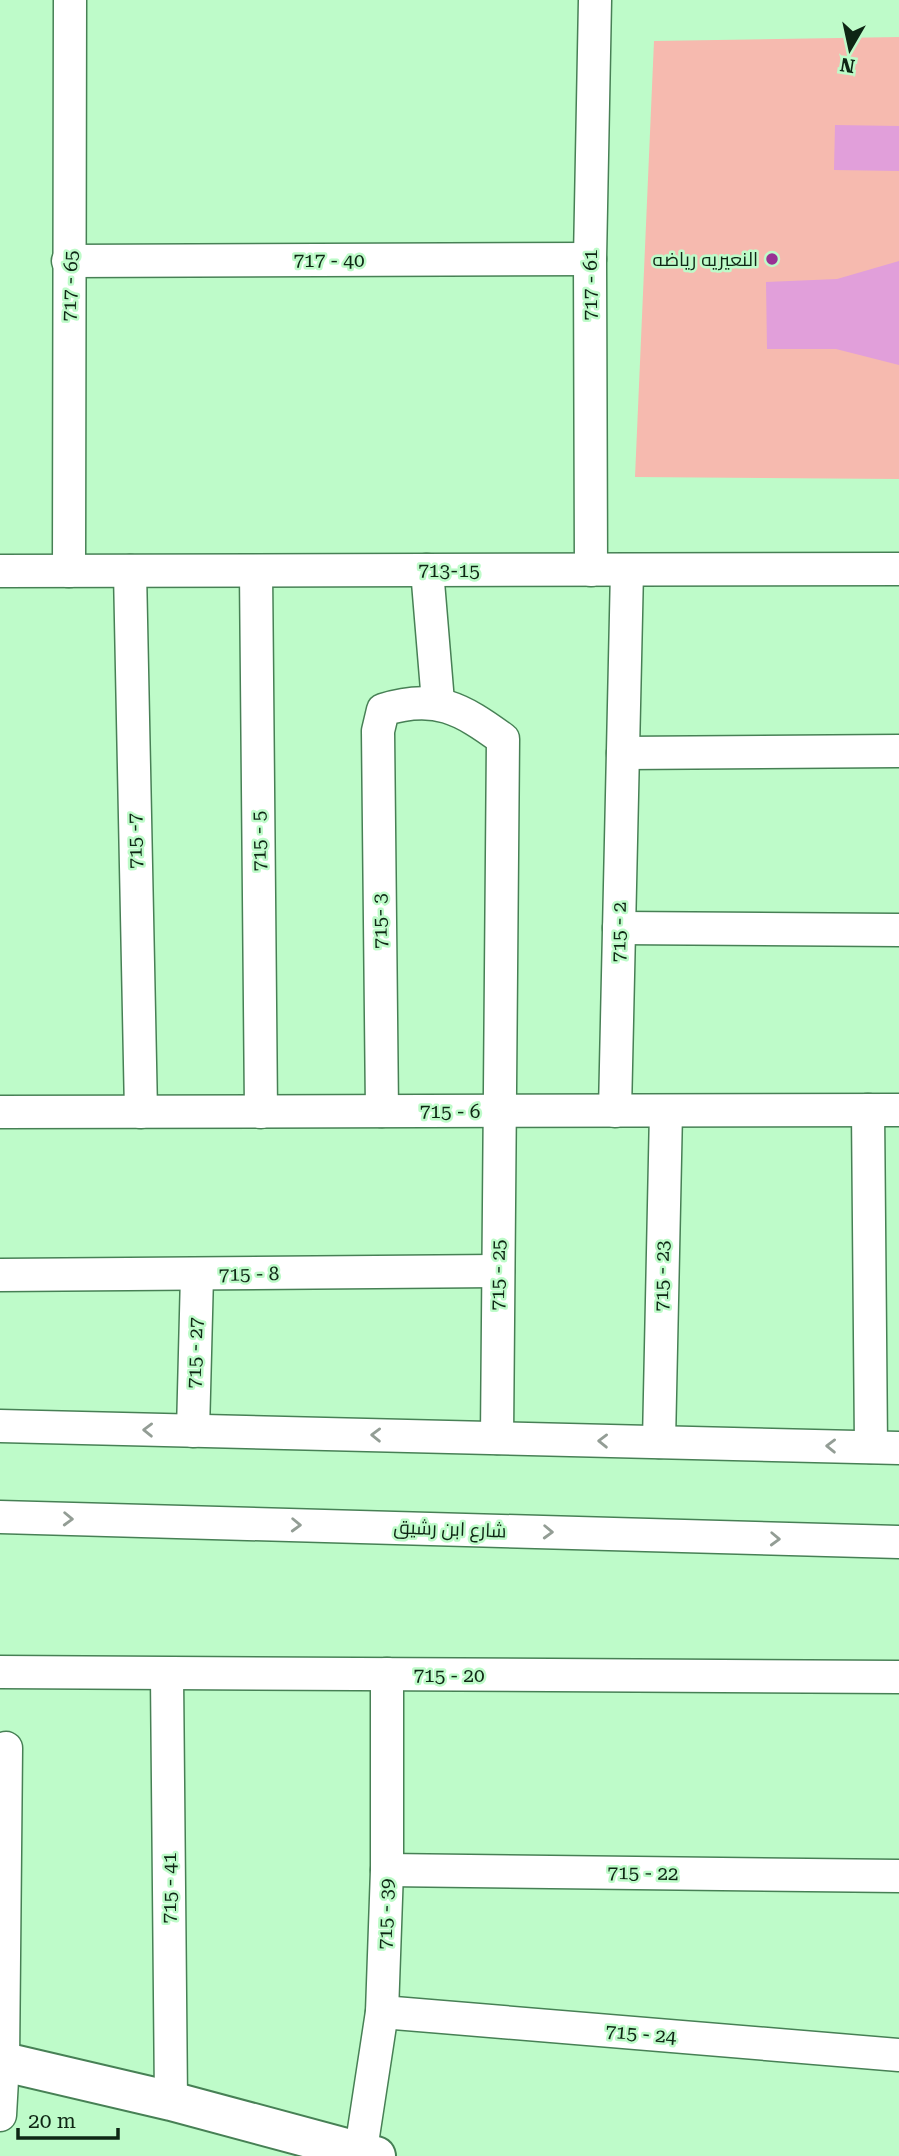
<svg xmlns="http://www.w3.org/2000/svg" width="899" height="2156" viewBox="0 0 899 2156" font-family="'Roboto Serif',Cairo,serif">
  <rect width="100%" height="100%" fill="#befbc9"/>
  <path fill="#f6baaf" d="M899 37V479L635 477 654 41Z"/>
  <g fill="#e19fda">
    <path d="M835 125 899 126V171L834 170Z"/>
    <path d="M899 261V365L836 349H767L766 282 837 279Z"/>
  </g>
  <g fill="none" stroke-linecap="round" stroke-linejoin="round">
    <g stroke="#478055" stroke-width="35">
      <g id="street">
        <path d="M68 261 590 259"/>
        <path d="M427 570 438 702"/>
        <path d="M591 570 590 259 595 0"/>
        <path d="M0 571 899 569"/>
        <path d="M69 571 70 0"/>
        <path d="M130 571 141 1112"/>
        <path d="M256 571 261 1112"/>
        <path d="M623 753 899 751"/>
        <path d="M619 928 899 930"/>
        <path d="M868 1110 871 1447"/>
        <path d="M382 1111 378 731 383 710C435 693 462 709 503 739L497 1438"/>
        <path d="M615 1111 627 570"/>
        <path d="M0 1112 899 1110"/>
        <path d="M0 1275 498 1271"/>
        <path d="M0 1426 899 1448"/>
        <path d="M193 1431 197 1275"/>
        <path d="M659 1442 666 1111"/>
        <path d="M0 1517 899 1542"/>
        <path d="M0 1672 899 1677"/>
        <path d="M167 1676 171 2101"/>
        <path d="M387 1870 899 1876"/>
        <path d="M382 2012 899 2055"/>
        <path d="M0 2115 3 2062 6 1748"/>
        <path d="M360 2156 382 2012 387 1870V1674"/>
      </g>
    </g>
    <g stroke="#478055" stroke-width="42">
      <path id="secondary" d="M0 2061 171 2101 376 2156"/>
    </g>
    <use href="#street" stroke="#fff" stroke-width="32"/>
    <use href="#secondary" stroke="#fff" stroke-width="38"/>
  </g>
  <defs><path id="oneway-chevron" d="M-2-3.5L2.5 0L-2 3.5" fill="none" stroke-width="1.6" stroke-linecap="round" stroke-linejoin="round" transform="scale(1.75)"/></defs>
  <g stroke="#939d95">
    <use href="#oneway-chevron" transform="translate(148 1430) rotate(-179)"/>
    <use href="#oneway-chevron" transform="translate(376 1435) rotate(-179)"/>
    <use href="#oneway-chevron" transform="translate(603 1441) rotate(-179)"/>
    <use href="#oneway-chevron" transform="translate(831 1446) rotate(-179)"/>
    <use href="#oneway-chevron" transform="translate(68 1519) rotate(2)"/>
    <use href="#oneway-chevron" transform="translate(296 1525) rotate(2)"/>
    <use href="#oneway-chevron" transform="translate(548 1532) rotate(2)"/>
    <use href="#oneway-chevron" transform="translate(775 1539) rotate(2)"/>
  </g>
  <circle fill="#993194" stroke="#befbc9" stroke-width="2.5" cx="772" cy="259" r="7"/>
  <g text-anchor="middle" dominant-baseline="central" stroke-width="5" stroke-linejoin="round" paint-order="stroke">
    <g font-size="19" fill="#0e2614" stroke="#befbc9" text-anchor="end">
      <text x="758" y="259">النعيريه رياضه</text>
    </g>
    <g font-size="19" fill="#0e2614" stroke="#befbc9">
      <text x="329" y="260">717 - 40</text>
      <text transform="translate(590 285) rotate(-90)">717 - 61</text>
      <text transform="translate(70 286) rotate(-88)">717 - 65</text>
      <text x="449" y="570">713-15</text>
      <text transform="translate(135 841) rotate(-91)">715 -7</text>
      <text transform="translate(259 841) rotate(-91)">715 - 5</text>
      <text transform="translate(380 921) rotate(-91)">715- 3</text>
      <text transform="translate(619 932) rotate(-89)">715 - 2</text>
      <text x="450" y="1111">715 - 6</text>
      <text transform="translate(249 1274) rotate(-1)">715 - 8</text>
      <text transform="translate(498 1275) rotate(-89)">715 - 25</text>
      <text transform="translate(662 1276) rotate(-89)">715 - 23</text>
      <text transform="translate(195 1353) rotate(-88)">715 - 27</text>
      <text transform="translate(450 1529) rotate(2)">شارع ابن رشيق</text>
      <text x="449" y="1675">715 - 20</text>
      <text transform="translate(643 1873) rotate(1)">715 - 22</text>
      <text transform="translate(169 1888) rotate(-90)">715 - 41</text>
      <text transform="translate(386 1914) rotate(-88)">715 - 39</text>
      <text transform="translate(641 2034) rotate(5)">715 - 24</text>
    </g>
  </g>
  <g transform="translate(850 49) rotate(189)" stroke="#befbc9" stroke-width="5" paint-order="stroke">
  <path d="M0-5L12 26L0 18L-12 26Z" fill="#0e2614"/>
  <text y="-10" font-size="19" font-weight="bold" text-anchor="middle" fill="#0e2614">N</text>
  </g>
  <path d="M18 2128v10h100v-10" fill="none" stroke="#0e2614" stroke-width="3.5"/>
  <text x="28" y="2128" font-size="21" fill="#0e2614" stroke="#befbc9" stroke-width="5" paint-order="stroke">20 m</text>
</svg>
